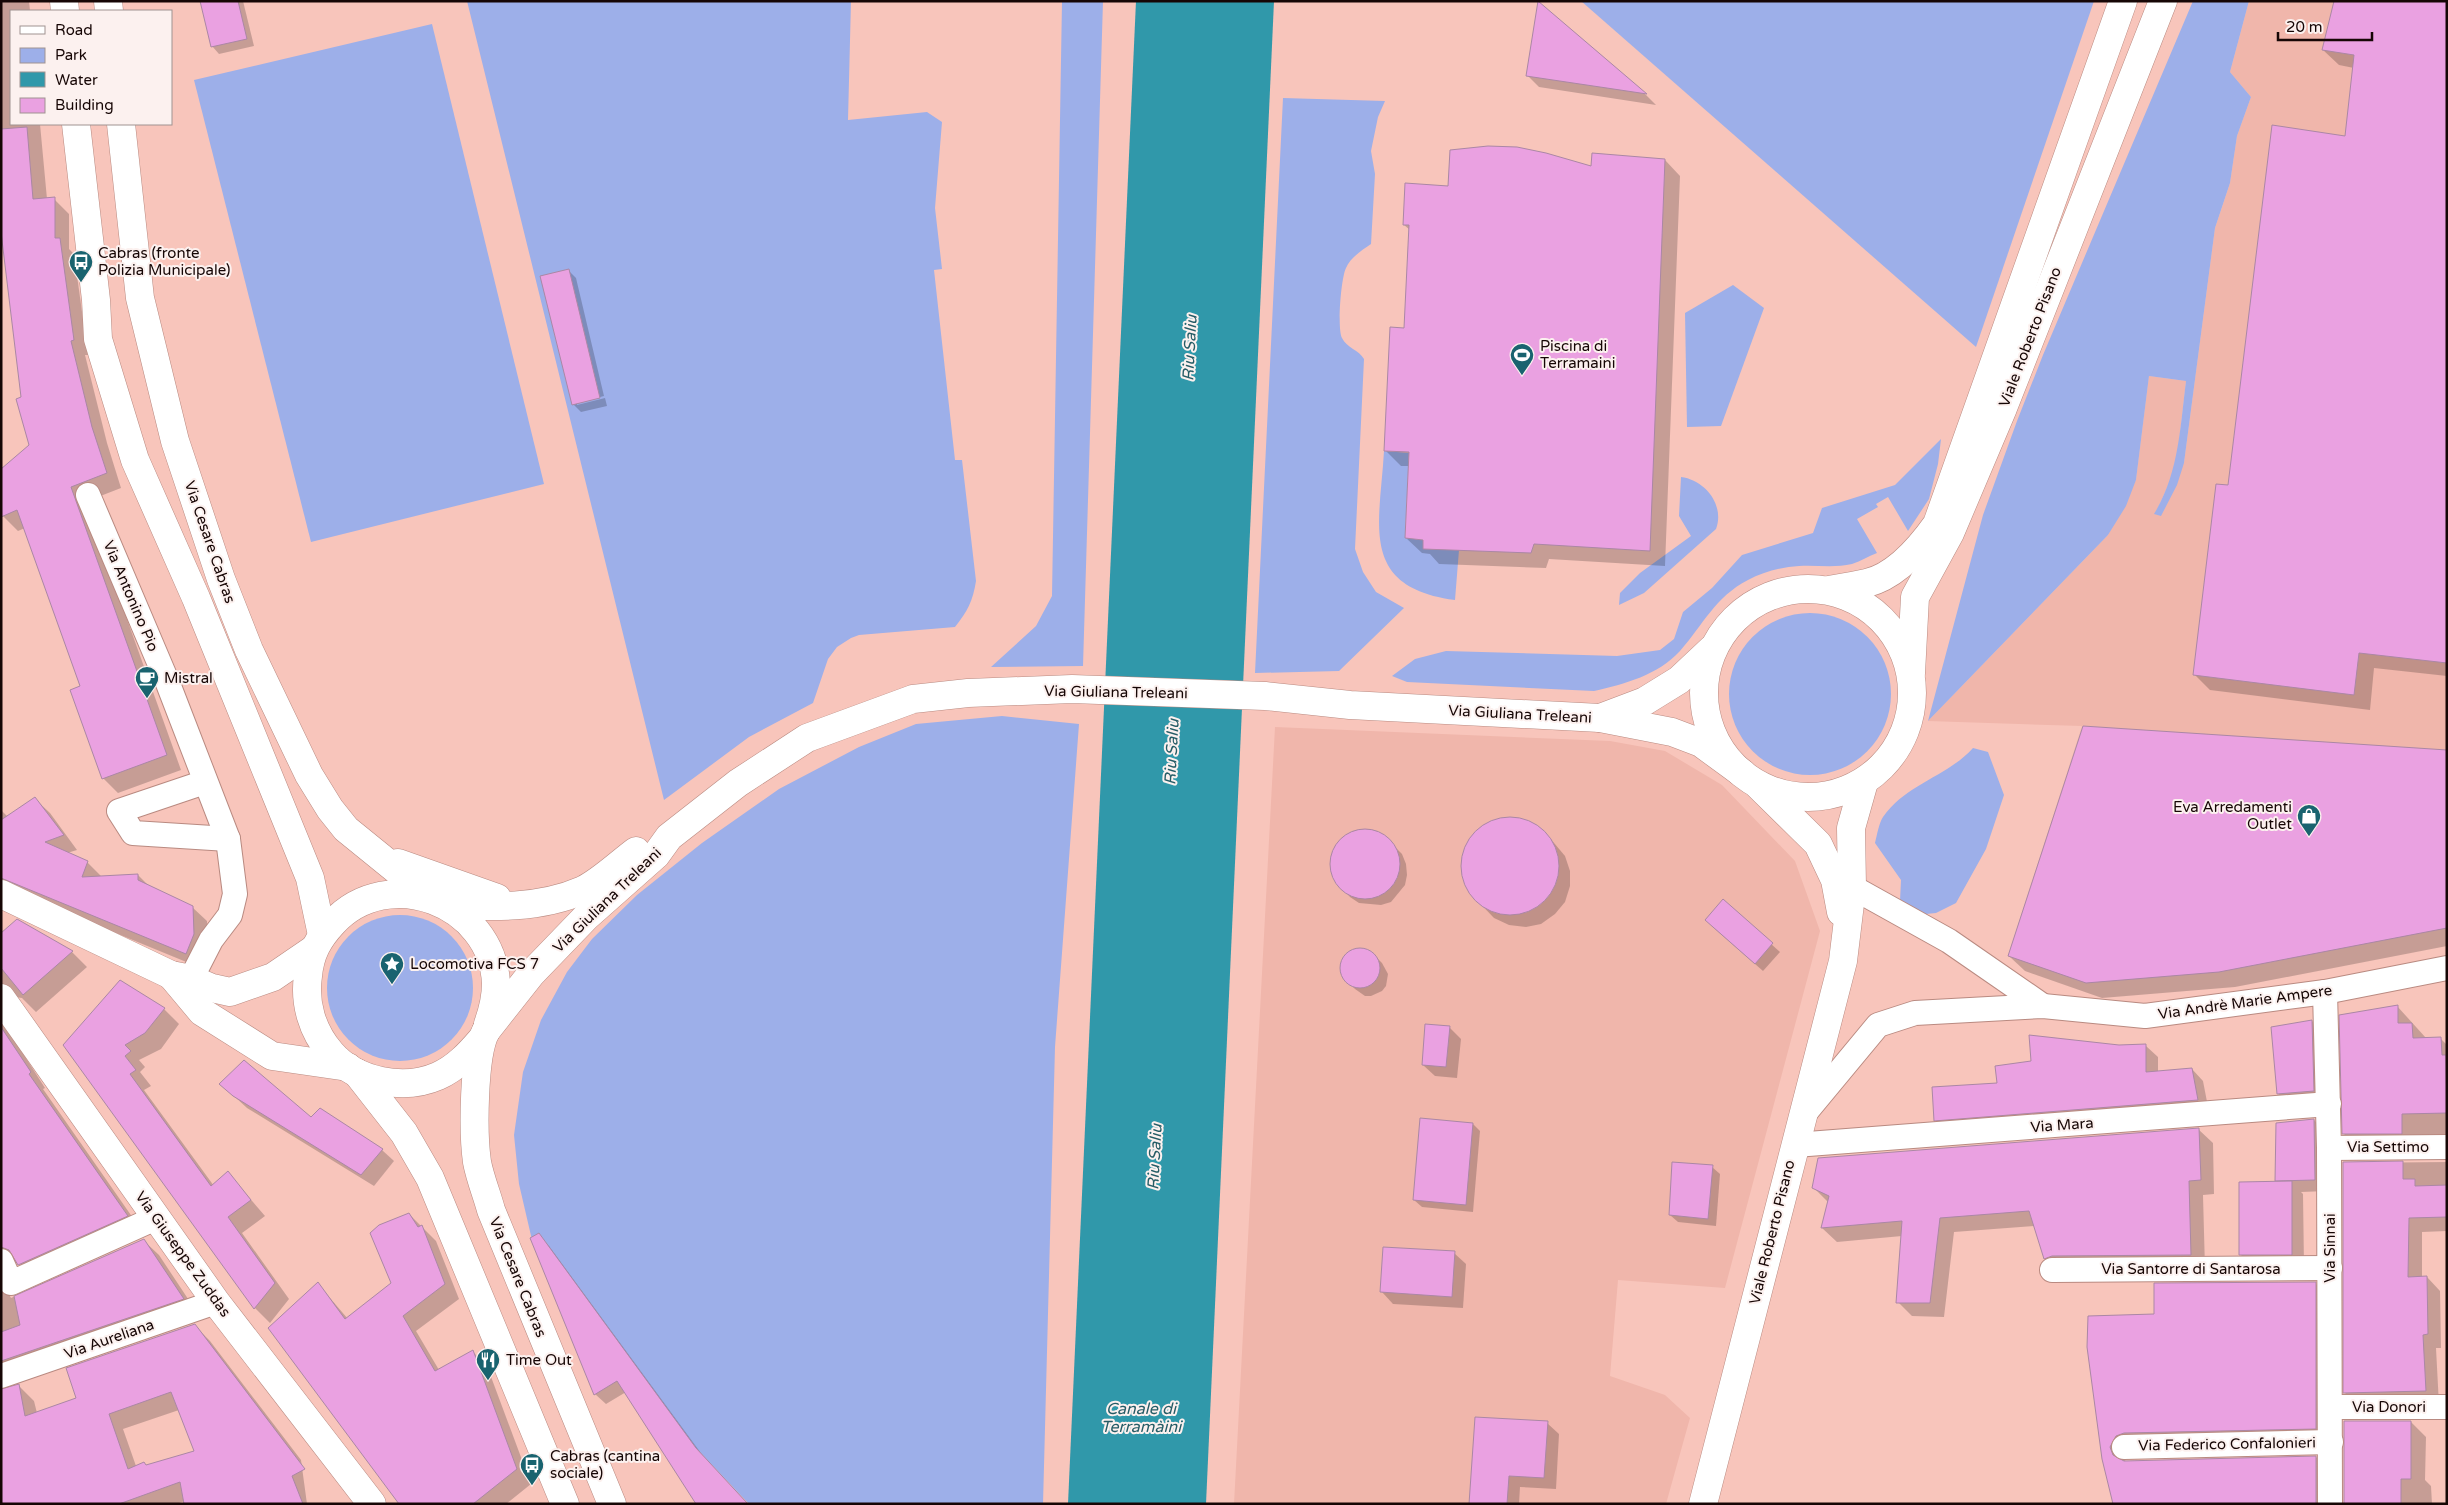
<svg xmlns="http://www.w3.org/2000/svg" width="2448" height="1505" viewBox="0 0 2448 1505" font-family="'Varela Round',sans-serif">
  <rect width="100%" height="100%" fill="#f8c5bb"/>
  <g fill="#f0b6ab">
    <path d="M2249 1H2447V928L2219 972 2086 983 2008 956 2082 726 1928 721 2108 535 2136 480 2149 376 2186 381 2177 459 2171 479 2155 514 2184 463 2215 228 2230 183 2237 136 2251 97 2230 72Z"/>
    <path d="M1275 727 1610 741 1665 751 1722 785 1795 861 1820 931 1725 1288 1618 1280 1610 1376 1665 1395 1690 1418 1666 1504H1234Z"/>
  </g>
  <g fill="#9dafe9">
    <path d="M467 1H851L848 120 927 112 942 122 935 208 942 269 934 270 955 460H962L976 581C973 601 967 612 955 627L859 635 851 638 837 647 828 659 813 703 749 737 664 800Z"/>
    <path d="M1062 1H1103L1083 666 991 667 1036 626 1052 596Z"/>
    <path d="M1581 1H2094L1976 347Z"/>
    <path d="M2193 1H2249L2230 72 2251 97 2237 136 2230 183 2215 228 2184 463 2177 485 2161 516 2154 514C2179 473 2180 428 2186 381L2149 376 2136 480 2126 506 2108 535 1928 721 1983 515 2017 421 2043 355Z"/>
    <path d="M432 24 544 484 311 542 194 80Z"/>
    <path d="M1283 98 1385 101 1378 117 1371 151 1375 174 1371 244C1362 250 1350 258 1346 268 1341 278 1337 329 1342 338 1347 348 1359 350 1364 359L1355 549 1363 572 1376 592 1404 608 1339 671 1255 673Z"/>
    <path d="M1733 285 1764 308 1721 426 1687 427 1685 313Z"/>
    <path d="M1941 439 1938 464 1929 499 1908 531 1888 497 1876 504 1878 507 1857 519 1877 553C1869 556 1861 561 1852 564 1835 568 1817 565 1799 566 1782 567 1763 572 1748 580 1715 597 1703 625 1680 651 1658 675 1625 684 1594 691L1407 682 1392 676 1415 659 1446 651 1617 656 1660 650 1674 639 1683 612 1712 588 1742 555 1813 533 1822 508 1895 485Z"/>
    <path d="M1384 451 1409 453 1405 538 1423 540V549L1459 550 1455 600C1358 587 1380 524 1384 451Z"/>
    <path d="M1681 477C1705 480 1725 505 1716 529L1644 593 1619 605 1620 593 1640 573 1691 536 1679 516Z"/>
    <circle cx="1810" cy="694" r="81"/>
    <path d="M1002 716 1079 724 1055 1047 1043 1504H749L696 1448 637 1368 532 1240 519 1184 514 1135 523 1072 541 1020 567 972 592 939 637 895 702 843 779 789 859 747 916 724Z"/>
    <path d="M1973 748 1988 752 2004 795 1986 849 1956 903 1936 913 1926 914 1900 901 1901 880 1875 843C1877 835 1879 823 1883 817 1906 784 1948 776 1973 748Z"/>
    <circle cx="400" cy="988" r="73"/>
  </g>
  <path fill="#3098aa" d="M1136 1H1274L1206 1504H1068Z"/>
  <g fill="#0003" fill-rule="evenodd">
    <path d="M1 1H29L30 11H11V124H40L47 199H54L69 214V249L74 254 88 355H85L107 443 121 488 85 502 181 770 118 793 103 778 82 687 25 528 18 531 3 516 31 446 22 398 1 221Z"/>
    <path d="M201 1H243L254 46 219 54 212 46Z"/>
    <path d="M2447 1V676L2374 668 2370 710 2210 690 2195 675 2229 486 2346 137 2354 68 2339 65 2323 50Z"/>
    <path d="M1539 4 1646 95 1656 105 1539 87 1527 75Z"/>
    <path d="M1665 160 1680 176 1665 566 1549 559 1546 568 1439 564 1430 554 1422 553 1406 538 1410 466H1401L1385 450 1405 329 1410 230 1404 225 1449 187Z"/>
    <path d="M568 270 576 278 604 396 577 403V405L605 398 607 406 581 412 573 404Z"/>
    <path d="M2447 751V946L2235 987 2102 998 2025 971 2009 956Z"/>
    <path d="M35 799 50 813 77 850 67 853 87 862 102 877 138 875 149 886 192 907 207 921 208 949 201 968 1 886V810L8 817Z"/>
    <path d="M1516 818 1530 822 1544 831 1565 856 1570 871V886L1565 902 1555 914 1541 924 1526 927 1509 925 1494 918 1471 894 1464 879 1462 863 1466 848 1474 835 1486 825 1500 819Z"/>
    <path d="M1365 829 1377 831 1394 846 1402 854 1406 864 1407 875 1405 885 1391 902 1381 905 1359 903 1350 897 1335 880 1331 868V857L1335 846 1343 837 1353 831Z"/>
    <path d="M1723 901 1780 952 1763 971 1714 928Z"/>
    <path d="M17 920 72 952 87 967 36 1012 22 998 15 997 1 1008V935Z"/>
    <path d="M1362 949 1374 955 1382 963 1388 974 1386 986 1382 991 1371 996H1365L1355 989 1347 981 1341 969 1345 957 1356 950Z"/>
    <path d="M2397 1006 2426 1038H2440L2447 1045V1147H2357L2344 1134Z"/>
    <path d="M164 1009 179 1024 161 1049 139 1060 145 1067 140 1072 151 1086 144 1090 214 1186 228 1173 265 1216 242 1233 289 1299 270 1323 255 1308 64 1045Z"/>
    <path d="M1 1019 45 1088 43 1089 142 1231 34 1279 18 1262 11 1263 3 1283 11 1298 143 1240 159 1255 198 1314 12 1378 1 1390Z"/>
    <path d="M2312 1021 2319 1029 2321 1099 2285 1101 2278 1094Z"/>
    <path d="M1449 1027 1461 1039 1457 1078 1435 1076 1423 1065Z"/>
    <path d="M2119 1046H2146L2158 1057V1072L2192 1069 2203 1081 2209 1112 1947 1132 1935 1120 2033 1062Z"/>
    <path d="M221 1084 311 1119 382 1150 394 1161 374 1186 247 1108Z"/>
    <path d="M2314 1120 2326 1132 2327 1191 2301 1192 2303 1194 2304 1266H2252L2240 1254 2278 1182 2277 1180V1124Z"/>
    <path d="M1473 1124 1480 1131 1473 1212 1422 1207 1414 1200Z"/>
    <path d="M2198 1129 2213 1143 2214 1194 2203 1195 2205 1269 2059 1272 2045 1258 2035 1226 1954 1232 1944 1317 1912 1316 1898 1302 1902 1236 1837 1242 1822 1228 1828 1202 1813 1187Z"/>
    <path d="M2447 1162V1231L2422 1232V1277H2427L2440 1291 2441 1348H2436L2439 1405 2358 1406 2345 1393 2344 1163Z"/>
    <path d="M1712 1167 1720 1174 1716 1226 1678 1222 1670 1215Z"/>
    <path d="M409 1214 436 1241 459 1299 416 1331 439 1370 473 1352 487 1366 531 1484 506 1504H400L318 1284 348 1319 393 1284Z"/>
    <path d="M538 1235 549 1246 706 1460 748 1504H698L626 1392 606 1404 595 1394Z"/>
    <path d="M1454 1253 1466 1264 1463 1308 1393 1304 1382 1292Z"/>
    <path d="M2315 1283 2330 1298V1443L2126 1456 2125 1462 2316 1457 2330 1472 2331 1504H2114L2103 1459 2155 1315Z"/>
    <path d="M194 1325 210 1341 301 1460 307 1504 185 1501 176 1504H1L19 1386 34 1401 37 1413 77 1399ZM179 1410 195 1452 147 1466H136L123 1429Z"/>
    <path d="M2411 1422 2426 1437 2425 1480 2431 1486 2432 1504H2345Z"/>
    <path d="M1547 1423 1559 1434 1556 1489 1520 1487 1519 1504H1470Z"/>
  </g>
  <g fill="#eaa1e1" stroke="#ab87a5" fill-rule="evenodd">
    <path d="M200 1H238L247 39 211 47Z"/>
    <path d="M1538 1 1647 94 1526 76Z"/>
    <path d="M2334 1H2447V663L2359 653 2354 695 2193 675 2216 484 2228 485 2272 125 2345 136 2354 55 2322 50Z"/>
    <path d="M27 127 33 199 55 197V238H60L74 340 71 341 92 427 107 473 71 487 167 755 102 779 70 690 80 686 17 510 1 517V469L29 445 16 399 21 397 1 232V129Z"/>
    <path d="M1488 146 1517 147 1546 153 1591 166 1592 153 1665 159 1650 551 1534 544 1531 553 1423 549V540L1405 538 1409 452 1384 451 1390 327 1404 328 1409 225H1403L1405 183 1448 186 1450 150Z"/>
    <path d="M569 269 600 398 572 405 540 276Z"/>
    <path d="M2083 726 2447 750V928L2219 972 2086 983 2008 956Z"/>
    <path d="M35 797 64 835 45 842 88 861 82 877 138 874V880L193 906 194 934 186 954 1 878V820Z"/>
    <circle cx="1510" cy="866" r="49"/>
    <circle cx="1365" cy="864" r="35"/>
    <path d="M1723 899 1773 943 1755 964 1705 920Z"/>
    <path d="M17 919 73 951 23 995 1 968V933Z"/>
    <circle cx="1360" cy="968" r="20"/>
    <path d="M120 980 165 1008 145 1033 125 1045 131 1051 125 1056 136 1070 130 1074 211 1186 228 1171 251 1200 228 1217 275 1283 254 1309 63 1045Z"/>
    <path d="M2398 1005V1023H2412L2413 1038 2441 1037 2442 1055H2446L2447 1113 2402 1114V1134H2342L2339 1015Z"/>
    <path d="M2312 1020 2314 1091 2277 1094 2271 1027Z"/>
    <path d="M1425 1024 1450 1026 1446 1067 1422 1065Z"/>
    <path d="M1 1027 31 1072 29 1074 128 1216 18 1265 9 1250 1 1247Z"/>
    <path d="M2029 1035 2119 1045 2146 1044V1072L2192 1068 2198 1100 1934 1121 1932 1087 1997 1083 1995 1066 2031 1061Z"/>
    <path d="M244 1060 311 1117 320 1108 383 1149 361 1175 233 1096 219 1084Z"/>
    <path d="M1420 1118 1473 1123 1466 1205 1413 1200Z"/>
    <path d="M2314 1119 2315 1180 2275 1181 2276 1123Z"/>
    <path d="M2199 1128 2201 1180 2189 1181 2191 1255 2052 1256 2044 1259 2029 1211 1940 1218 1930 1303H1896L1902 1221 1821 1228 1829 1196 1812 1188 1818 1158Z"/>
    <path d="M2403 1161V1179H2415V1186L2447 1185V1217L2409 1218 2408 1277 2427 1276 2428 1334 2423 1335 2426 1391 2343 1393V1162Z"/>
    <path d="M1672 1162 1713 1165 1708 1219 1669 1215Z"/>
    <path d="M2292 1181V1255H2239V1182Z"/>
    <path d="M409 1213 418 1227 422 1225 445 1284 403 1316 435 1371 473 1350 517 1469 473 1504H399L268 1328 318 1282 345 1319 391 1283 370 1233 379 1225Z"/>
    <path d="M539 1233 696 1448 748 1504H696L617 1381 594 1395 530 1238Z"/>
    <path d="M144 1239 184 1299 1 1361V1332L20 1325 14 1296Z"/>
    <path d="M1383 1247 1455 1251 1452 1297 1380 1292Z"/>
    <path d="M2316 1282V1429L2124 1433 2116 1436 2110 1447 2113 1455 2124 1461 2316 1456V1504H2113L2102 1459 2087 1347 2088 1316 2154 1314V1283Z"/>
    <path d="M195 1324 305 1469 292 1476 303 1504H184L180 1482 119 1504H1V1389L19 1384 25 1416 76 1398 66 1368ZM171 1392 194 1451 146 1465 144 1462 128 1469 109 1414Z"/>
    <path d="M1475 1417 1548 1421 1544 1478 1509 1476 1507 1504H1469Z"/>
    <path d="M2344 1421H2411V1479H2401V1504H2344Z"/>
  </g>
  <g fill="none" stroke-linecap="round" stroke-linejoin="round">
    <g stroke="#b98a81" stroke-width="26">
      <g id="minor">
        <path d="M88 495 167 681 228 839 235 894 230 915 211 940 191 979"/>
        <path d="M205 782 119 811 133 833 228 839"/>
        <path d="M1852 887 1949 941 2043 1006"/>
        <path d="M2325 992 2329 1148 2330 1504"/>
        <path d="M1805 1113 1878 1025 1915 1013 2043 1006 2145 1016 2325 992 2447 968"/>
        <path d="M1795 1145 2329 1104"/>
        <path d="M2329 1148 2447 1147"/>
        <path d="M1 1261 11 1283 156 1218"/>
        <path d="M2052 1270 2330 1268"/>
        <path d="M1 1376 216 1302"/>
        <path d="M2331 1407H2447"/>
        <path d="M2124 1447 2331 1442"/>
      </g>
    </g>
    <g stroke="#b98a81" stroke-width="29">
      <g id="tertiary">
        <path d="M1758 785 1818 844 1835 880 1841 912"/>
        <path d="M1 894 171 975 191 979 212 988 230 992 273 977 314 949"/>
        <path d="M171 975 202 1012 272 1056 348 1067"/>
        <path d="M1 998 216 1302 372 1504"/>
        <path d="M486 1031C473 1055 473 1134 477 1162 480 1178 487 1195 491 1210L612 1504"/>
        <path d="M357 1073 404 1133 430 1178 565 1504"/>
        <path d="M1703 1504 1843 961 1852 887 1851 828 1864 782"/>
      </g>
    </g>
    <g stroke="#b98a81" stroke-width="29">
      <g id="secondary">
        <path d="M64 1 65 11"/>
        <path d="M108 1 109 11"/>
        <path d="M76 124 96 300 98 339 135 460 196 598 310 878 322 935"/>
        <path d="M121 124 140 298 175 441 221 579 249 650 309 775 330 809 346 829 431 898"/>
        <circle cx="1808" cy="693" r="104"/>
        <path d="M1829 590C1841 588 1854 586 1867 583 1896 576 1920 548 1937 524L2123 1"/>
        <path d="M1911 673 1915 597 1950 533 2003 408 2163 1"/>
        <path d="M1600 718 1645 701 1679 680 1712 649"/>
        <path d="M398 863 497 898"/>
        <path d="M446 905C492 907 540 909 583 890 600 882 621 862 636 851"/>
        <path d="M486 1031 531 974 586 917 656 855 669 837 738 783 807 738 913 699 968 693 1072 689 1265 696 1350 705 1600 718 1672 732 1701 743 1742 773"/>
        <path d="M481 1040C469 1054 456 1068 438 1076 404 1091 356 1082 331 1053 312 1031 304 1003 308 976 310 954 318 939 333 923 388 863 492 903 496 983 496 998 493 1010 488 1024"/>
      </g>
    </g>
    <use href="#minor" stroke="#fff" stroke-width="24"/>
    <use href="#tertiary" stroke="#fff" stroke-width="28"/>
    <use href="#secondary" stroke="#fff" stroke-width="28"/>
  </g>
  <defs>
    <g id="bus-pin" transform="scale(1.25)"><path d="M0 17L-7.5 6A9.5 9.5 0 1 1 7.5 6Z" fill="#19636f" stroke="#fcf1ef"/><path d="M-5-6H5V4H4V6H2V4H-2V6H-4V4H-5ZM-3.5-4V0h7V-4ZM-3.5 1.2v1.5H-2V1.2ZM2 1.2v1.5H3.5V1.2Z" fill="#fff"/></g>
    <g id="stadium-pin" transform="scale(1.25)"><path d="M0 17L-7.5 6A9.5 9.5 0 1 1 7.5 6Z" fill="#19636f" stroke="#fcf1ef"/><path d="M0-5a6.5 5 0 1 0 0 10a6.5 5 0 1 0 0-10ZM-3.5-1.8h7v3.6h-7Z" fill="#fff"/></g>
    <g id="cafe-pin" transform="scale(1.25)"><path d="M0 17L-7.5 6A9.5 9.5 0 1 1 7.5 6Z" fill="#19636f" stroke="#fcf1ef"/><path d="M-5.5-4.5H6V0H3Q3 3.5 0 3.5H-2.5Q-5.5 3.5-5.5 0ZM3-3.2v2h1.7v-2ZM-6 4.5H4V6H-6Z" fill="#fff"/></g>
    <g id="shop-pin" transform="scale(1.25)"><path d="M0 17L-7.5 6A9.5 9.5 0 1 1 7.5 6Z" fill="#19636f" stroke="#fcf1ef"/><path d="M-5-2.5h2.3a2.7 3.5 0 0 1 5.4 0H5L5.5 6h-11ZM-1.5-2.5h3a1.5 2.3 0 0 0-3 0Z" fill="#fff"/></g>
    <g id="sight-pin" transform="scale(1.25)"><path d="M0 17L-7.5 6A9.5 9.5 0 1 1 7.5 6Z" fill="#19636f" stroke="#fcf1ef"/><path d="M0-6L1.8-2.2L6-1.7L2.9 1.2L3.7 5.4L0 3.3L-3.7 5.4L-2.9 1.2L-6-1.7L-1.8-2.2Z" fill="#fff"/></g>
    <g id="restaurant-pin" transform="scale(1.25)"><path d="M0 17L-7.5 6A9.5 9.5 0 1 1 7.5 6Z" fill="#19636f" stroke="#fcf1ef"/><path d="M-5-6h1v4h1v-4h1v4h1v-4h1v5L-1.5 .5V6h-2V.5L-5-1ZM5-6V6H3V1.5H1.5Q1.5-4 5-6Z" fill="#fff"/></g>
  </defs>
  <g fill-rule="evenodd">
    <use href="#bus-pin" x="81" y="262"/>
    <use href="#stadium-pin" x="1522" y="355"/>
    <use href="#cafe-pin" x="147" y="678"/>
    <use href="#shop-pin" x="2309" y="816"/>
    <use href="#sight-pin" x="392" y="964"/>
    <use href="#restaurant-pin" x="488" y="1360"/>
    <use href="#bus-pin" x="532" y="1465"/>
  </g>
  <g text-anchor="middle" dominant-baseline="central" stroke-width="4" stroke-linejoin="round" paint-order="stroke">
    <g font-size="15" fill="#160605" stroke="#fcf1ef" text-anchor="start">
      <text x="98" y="253">Cabras (fronte<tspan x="98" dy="17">Polizia Municipale)</tspan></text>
      <text x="1540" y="346">Piscina di<tspan x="1540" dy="17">Terramaini</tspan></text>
      <text x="164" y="678">Mistral</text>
      <text x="2292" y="807" text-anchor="end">Eva Arredamenti<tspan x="2292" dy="17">Outlet</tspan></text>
      <text x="410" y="964">Locomotiva FCS 7</text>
      <text x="506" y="1360">Time Out</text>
      <text x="550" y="1456">Cabras (cantina<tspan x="550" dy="17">sociale)</tspan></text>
    </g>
    <g font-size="15" fill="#160605" stroke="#fcf1ef">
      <text transform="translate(2030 337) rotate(-69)">Viale Roberto Pisano</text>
      <text transform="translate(210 542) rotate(71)">Via Cesare Cabras</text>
      <text transform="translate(131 596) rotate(67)">Via Antonino Pio</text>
      <text transform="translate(1116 692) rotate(1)">Via Giuliana Treleani</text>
      <text transform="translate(1520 714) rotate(3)">Via Giuliana Treleani</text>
      <text transform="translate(607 900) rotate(-44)">Via Giuliana Treleani</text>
      <text transform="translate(2245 1002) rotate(-8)">Via Andrè Marie Ampere</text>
      <text transform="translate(2062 1125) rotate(-4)">Via Mara</text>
      <text x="2388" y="1147">Via Settimo</text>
      <text transform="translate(1772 1232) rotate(-76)">Viale Roberto Pisano</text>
      <text transform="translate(2330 1248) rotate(-90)">Via Sinnai</text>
      <text transform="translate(183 1254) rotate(54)">Via Giuseppe Zuddas</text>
      <text x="2191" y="1269">Via Santorre di Santarosa</text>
      <text transform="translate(518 1277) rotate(68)">Via Cesare Cabras</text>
      <text transform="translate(109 1339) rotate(-19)">Via Aureliana</text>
      <text x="2389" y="1407">Via Donori</text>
      <text transform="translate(2227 1444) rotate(-1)">Via Federico Confalonieri</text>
    </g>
    <g font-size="16" font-style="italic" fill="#255c66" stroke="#fcf1ef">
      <text transform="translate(1190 348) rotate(-87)">Riu Saliu</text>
      <text transform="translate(1172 752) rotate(-87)">Riu Saliu</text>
      <text transform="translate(1155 1157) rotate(-87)">Riu Saliu</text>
      <text x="1141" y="1409">Canale di<tspan x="1141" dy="18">Terramàini</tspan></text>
    </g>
  </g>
  <rect width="2448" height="1505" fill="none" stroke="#160605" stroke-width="5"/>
  <rect x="10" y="10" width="162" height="115" fill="#fcf1ef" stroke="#a09391"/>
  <rect x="20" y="26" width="25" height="8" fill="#ffffff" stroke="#a09391"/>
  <text x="55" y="35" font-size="15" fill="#160605">Road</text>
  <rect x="20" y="48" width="25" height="15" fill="#9dafe9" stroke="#a09391"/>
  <text x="55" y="60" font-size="15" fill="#160605">Park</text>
  <rect x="20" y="72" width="25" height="15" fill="#3098aa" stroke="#a09391"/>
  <text x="55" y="85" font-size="15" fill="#160605">Water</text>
  <rect x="20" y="98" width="25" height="15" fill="#eaa1e1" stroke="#a09391"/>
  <text x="55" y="110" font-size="15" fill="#160605">Building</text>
  <path d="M2278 32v8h94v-8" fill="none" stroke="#160605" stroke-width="2.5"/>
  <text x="2286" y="32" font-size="15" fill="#160605" stroke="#fcf1ef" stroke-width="4" paint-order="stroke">20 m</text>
</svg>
